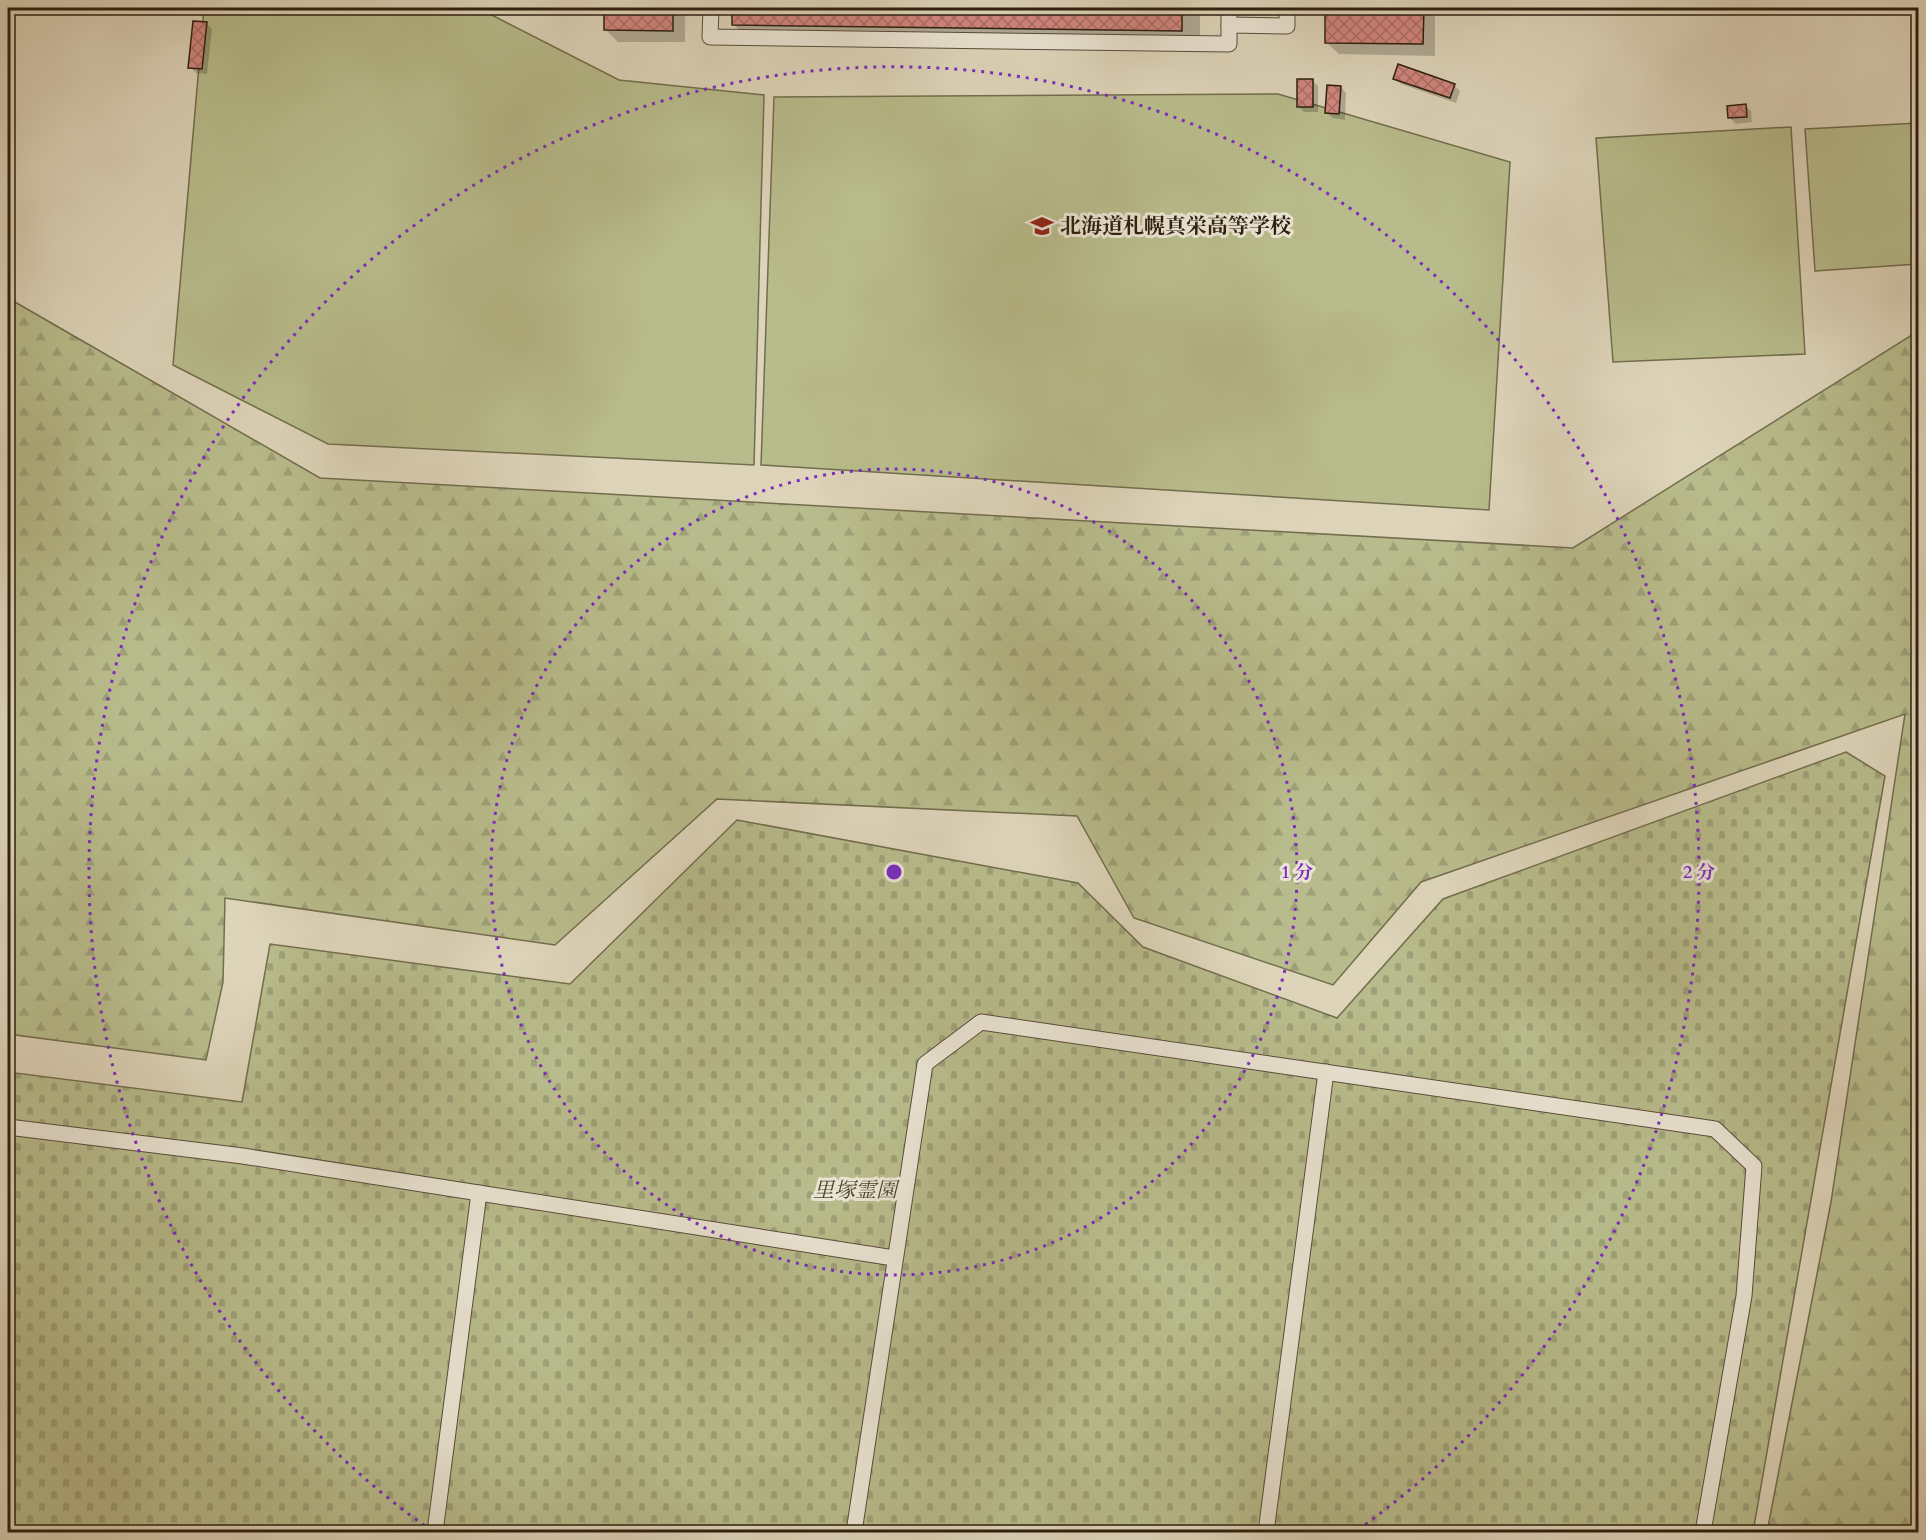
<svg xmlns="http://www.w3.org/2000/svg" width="1926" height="1540" viewBox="0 0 1926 1540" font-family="Cardo,'Noto Serif JP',serif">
  <defs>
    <pattern id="forest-firs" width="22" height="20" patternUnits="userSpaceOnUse" patternTransform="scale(1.5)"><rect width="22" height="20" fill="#b8bb8b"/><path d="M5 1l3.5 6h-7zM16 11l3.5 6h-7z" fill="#9ea077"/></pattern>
    <pattern id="cemetery-stones" width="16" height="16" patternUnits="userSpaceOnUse" patternTransform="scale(1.5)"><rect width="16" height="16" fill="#b8bb8b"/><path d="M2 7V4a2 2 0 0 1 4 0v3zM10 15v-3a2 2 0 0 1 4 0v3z" fill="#9ea077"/></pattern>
    <pattern id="building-cross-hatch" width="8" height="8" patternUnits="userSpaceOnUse" patternTransform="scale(1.5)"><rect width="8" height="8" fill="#d2867f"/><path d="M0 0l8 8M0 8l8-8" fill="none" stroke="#ab6d66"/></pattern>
  </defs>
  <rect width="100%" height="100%" fill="#ddd4b9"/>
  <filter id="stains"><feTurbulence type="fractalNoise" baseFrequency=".00333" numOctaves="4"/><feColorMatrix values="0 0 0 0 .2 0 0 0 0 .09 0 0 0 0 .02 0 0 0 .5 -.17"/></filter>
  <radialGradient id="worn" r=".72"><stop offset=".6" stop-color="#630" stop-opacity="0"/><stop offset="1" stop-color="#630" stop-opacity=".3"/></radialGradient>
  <g fill="#b8bb8b" stroke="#726d4d" stroke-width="1.5">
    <path d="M204 8H478L619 80 764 95 754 465 328 444 173 365Z"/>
    <path d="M1278 94 1510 162 1489 510 761 465 774 97Z"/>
    <path d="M1918 123V264L1815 271 1805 129Z"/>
    <path d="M1791 127 1805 354 1613 362 1596 138Z"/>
  </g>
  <path fill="url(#forest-firs)" stroke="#726d4d" stroke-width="1.5" d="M8 298 320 478 1573 548 1918 331V1532H1767L1831 1202 1905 714 1421 882 1333 985 1134 918 1077 816 717 799 555 945 225 898 223 982 206 1060 8 1034Z"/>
  <path fill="url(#cemetery-stones)" stroke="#726d4d" stroke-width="1.5" d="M1846 752 1885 776 1753 1532H8V1072L242 1102 270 944 570 984 737 820 1078 883 1143 947 1337 1018 1443 899Z"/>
  <g fill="#0003">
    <path d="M33 8H42L40 12Z"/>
    <path d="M606 8H685V42H618L606 30Z"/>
    <path d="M733 8H1200V48L752 43 733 24Z"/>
    <path d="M1327 8H1430L1435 13V56L1339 54 1326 42Z"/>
    <path d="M206 23 212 29 207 74 196 73 190 67Z"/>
    <path d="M1395 78 1454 85 1460 91 1456 103 1401 84Z"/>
    <path d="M1312 80 1318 86V112H1304L1298 106Z"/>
    <path d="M1341 87 1346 93 1345 120 1333 118 1327 113Z"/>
    <path d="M1745 105 1751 111 1752 122 1736 124 1730 118Z"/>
  </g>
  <g fill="url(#building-cross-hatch)" stroke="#2d1f0f" stroke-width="1.5">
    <path d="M604 8H673V31L604 30Z"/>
    <path d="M732 8H1182V31L732 25Z"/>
    <path d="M1325 8H1424L1423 44 1325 43Z"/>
    <path d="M193 21 207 22 202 69 188 68Z"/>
    <path d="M1398 64 1455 84 1450 98 1393 79Z"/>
    <rect x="1297" y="79" width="16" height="28"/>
    <path d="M1327 85 1341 86 1339 114 1325 113Z"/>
    <path d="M1746 104 1747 117 1728 118 1727 106Z"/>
  </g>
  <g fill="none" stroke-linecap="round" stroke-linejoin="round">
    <g stroke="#594c3a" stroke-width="17">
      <g id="lane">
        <path d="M711 8 710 37 1229 44V8"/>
        <path d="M1229 25 1287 26V8"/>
        <path d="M8 1127 243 1156 894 1258"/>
        <path d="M435 1532 479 1193"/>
        <path d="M854 1532 925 1064 981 1022 1715 1129 1754 1166 1744 1296 1703 1532"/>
        <path d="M1266 1532 1326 1072"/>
      </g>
    </g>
    <use href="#lane" stroke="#e9e3d2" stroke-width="15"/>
  </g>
  <g fill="none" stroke="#7b2cbf" stroke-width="3" stroke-dasharray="3 6">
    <circle cx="894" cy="872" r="403"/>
    <path d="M432 1531A805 805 0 1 1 1356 1531"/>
  </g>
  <defs>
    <g id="school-bare" transform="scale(1.8)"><path d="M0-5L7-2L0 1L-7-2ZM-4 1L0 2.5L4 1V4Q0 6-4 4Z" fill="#8f2418" stroke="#e9e3d2" stroke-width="2.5" paint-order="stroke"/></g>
  </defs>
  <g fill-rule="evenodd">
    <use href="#school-bare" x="1042" y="226"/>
  </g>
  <g text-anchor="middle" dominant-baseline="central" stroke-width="6" stroke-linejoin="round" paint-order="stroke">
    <g font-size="21" font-weight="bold" fill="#2d1f0f" stroke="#e9e3d2" text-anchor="start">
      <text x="1060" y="226">北海道札幌真栄高等学校</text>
    </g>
    <g font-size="21" font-style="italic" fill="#50462e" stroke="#e9e3d2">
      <text x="855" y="1190">里塚霊園</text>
    </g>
  </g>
  <circle cx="894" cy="872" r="9" fill="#7b2cbf" stroke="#e9e3d2" stroke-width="3"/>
  <g font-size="18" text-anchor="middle" font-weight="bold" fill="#7b2cbf" stroke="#e9e3d2" stroke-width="6" stroke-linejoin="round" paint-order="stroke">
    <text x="1297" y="878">1 分</text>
    <text x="1699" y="878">2 分</text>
  </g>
  <rect width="1926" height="1540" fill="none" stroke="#ddd4b9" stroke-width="30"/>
  <rect x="9" y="9" width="1908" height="1522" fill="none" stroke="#2d1f0f" stroke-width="3"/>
  <rect x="15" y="15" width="1896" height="1510" fill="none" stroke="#2d1f0f" stroke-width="1.5"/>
  <rect width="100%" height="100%" filter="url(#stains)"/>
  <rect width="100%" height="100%" fill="url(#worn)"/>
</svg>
